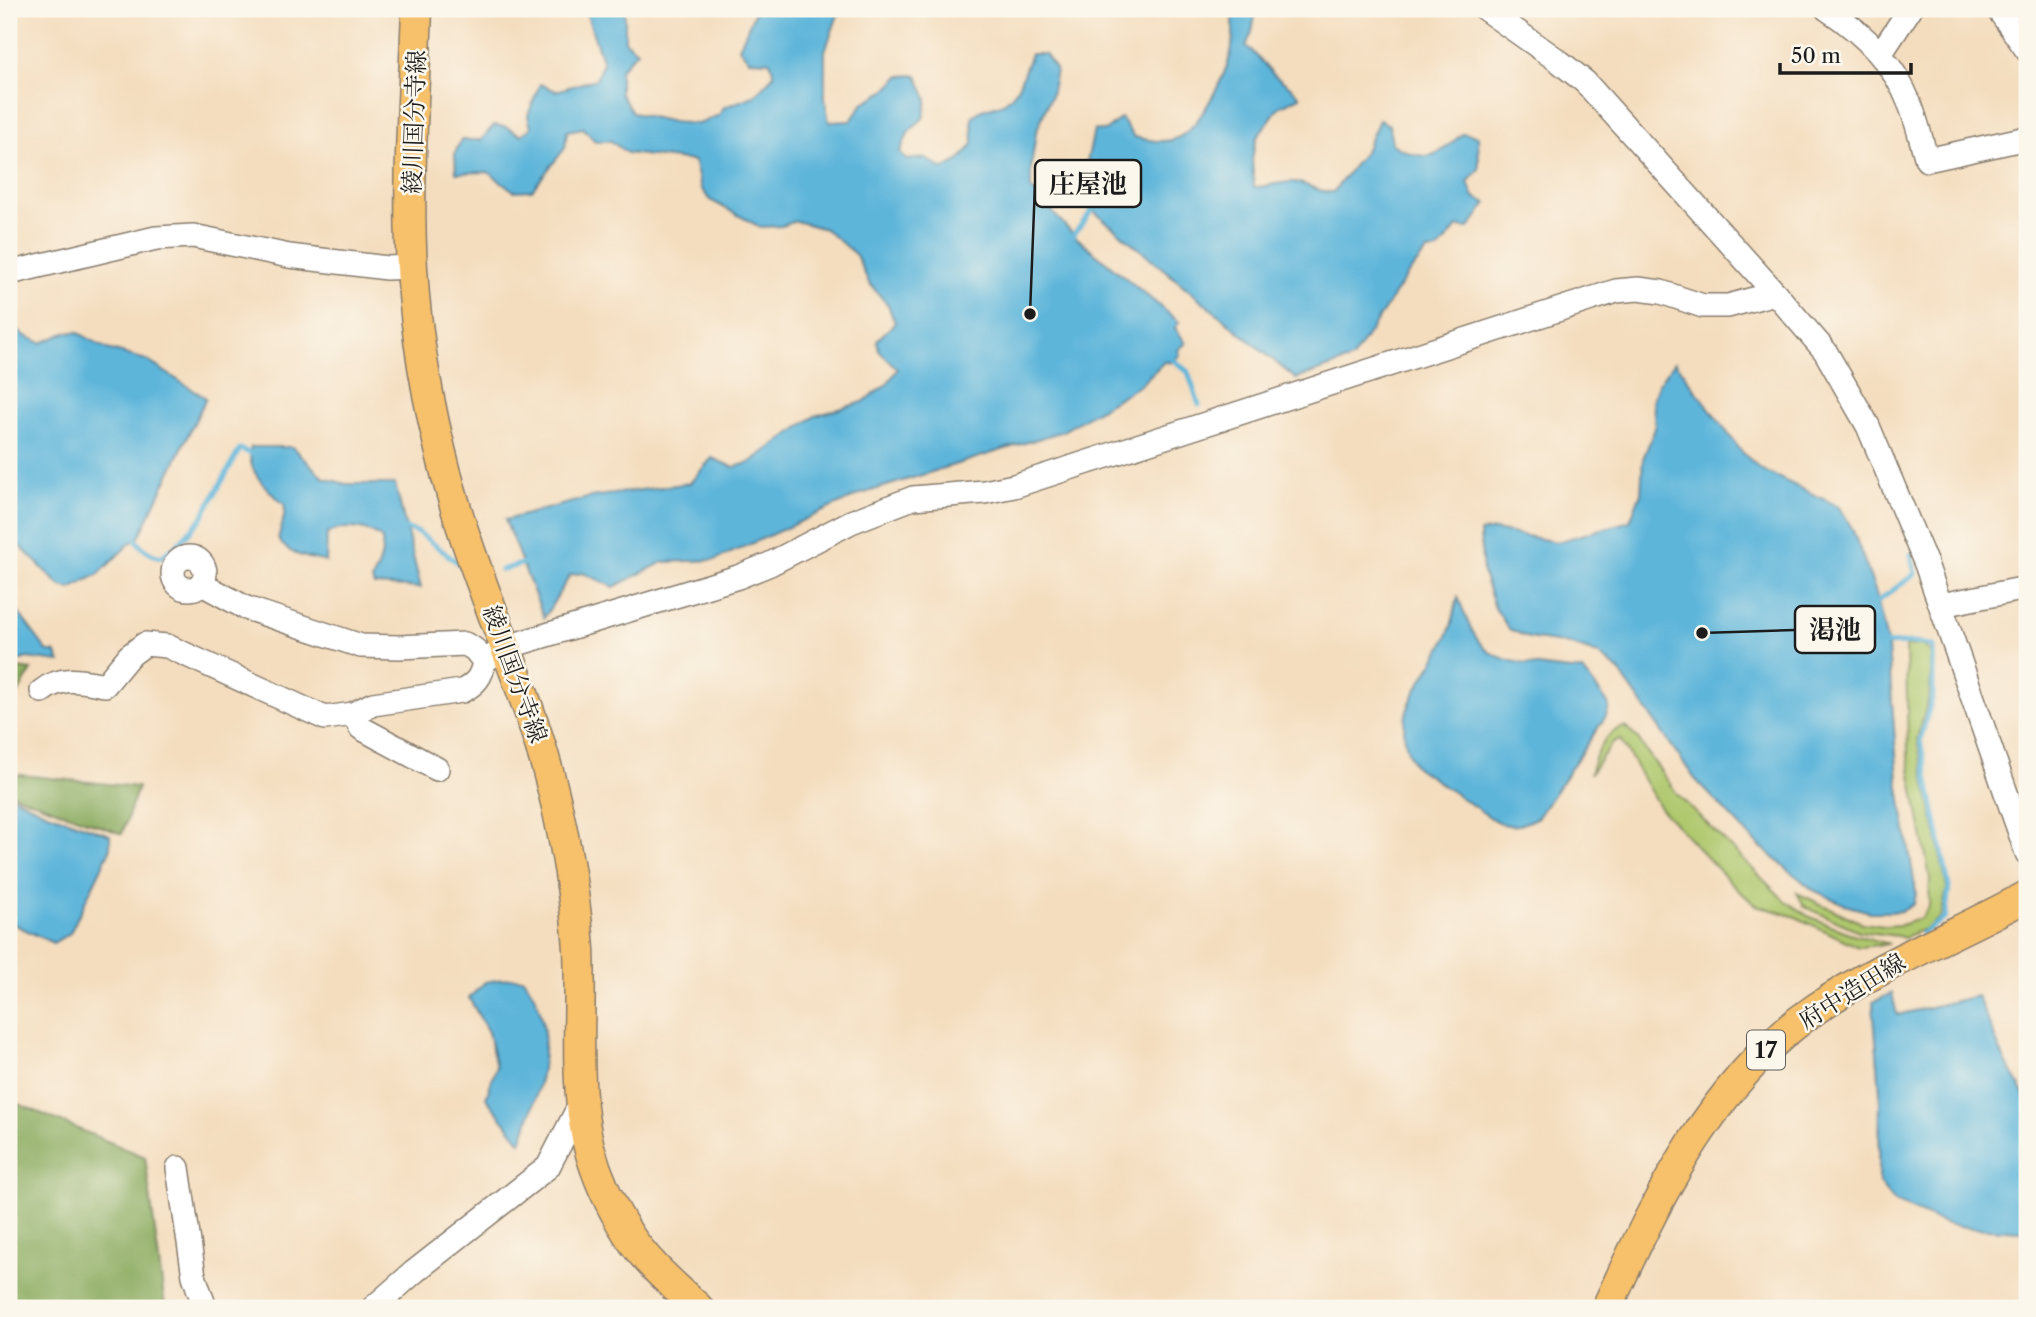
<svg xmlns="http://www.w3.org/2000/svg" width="2036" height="1317" viewBox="0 0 2036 1317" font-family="'Libre Caslon Text','Noto Serif JP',serif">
  <rect width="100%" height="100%" fill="#fbf7ec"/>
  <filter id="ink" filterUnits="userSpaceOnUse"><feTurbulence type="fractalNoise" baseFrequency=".0143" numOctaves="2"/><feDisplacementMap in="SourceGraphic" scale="14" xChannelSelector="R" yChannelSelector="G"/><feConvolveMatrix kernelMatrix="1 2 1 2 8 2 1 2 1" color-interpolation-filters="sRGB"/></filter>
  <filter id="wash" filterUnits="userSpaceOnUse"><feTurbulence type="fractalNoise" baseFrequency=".00686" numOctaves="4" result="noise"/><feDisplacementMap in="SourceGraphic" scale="28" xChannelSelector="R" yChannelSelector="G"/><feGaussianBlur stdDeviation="1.57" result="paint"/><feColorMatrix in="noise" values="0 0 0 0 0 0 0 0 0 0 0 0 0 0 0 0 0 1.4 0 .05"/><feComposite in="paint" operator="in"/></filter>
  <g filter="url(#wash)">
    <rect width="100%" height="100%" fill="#f4ddbe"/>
    <g fill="#afc86d" stroke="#667244" stroke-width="2">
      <path d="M1921 645 1930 651 1932 662 1929 697 1917 739 1947 888 1941 917 1927 928 1905 937 1859 931 1805 907 1797 893 1862 923 1884 926 1901 925 1921 918 1929 906 1930 878 1908 757 1906 646Z"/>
      <path d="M1625 727 1636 737 1678 795 1784 900 1808 916 1849 933 1889 944 1859 947 1796 917 1756 905 1737 889 1660 808 1620 739 1613 742 1590 774C1595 755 1604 730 1625 727Z"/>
    </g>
    <g fill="#8bac60" stroke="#54643e" stroke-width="2">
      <path d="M11 667 32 670 9 708V668Z"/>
      <path d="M9 768 12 774 138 787 122 834 15 795 9 790Z"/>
      <path d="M9 1100 145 1157 165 1306 158 1308H9Z"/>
    </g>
    <g fill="#5db5da" stroke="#3c687b" stroke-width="2">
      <path d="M585 9H625V41L637 51 620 70V94L633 113 673 122 699 124 719 115 724 107 754 96 774 75 770 61 749 60 739 48 756 9H840L825 51V99L829 122 851 121 863 103 885 91 900 76 917 75 927 99 924 117 908 133 900 152 906 160 925 158 943 169 960 160 973 144 972 117C985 105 990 110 1003 103 1019 95 1024 70 1031 54H1045L1056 70 1051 96 1036 132 1031 167V189L1048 202 1054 214 1076 237 1179 322 1175 328 1186 343 1178 350 1180 355 1170 363 1165 361 1140 385 1063 431 861 494 715 560 663 562 614 587 583 573 570 575 544 618 505 520 591 497 690 483 712 458 733 467 749 463 815 416 863 402 887 384 898 369 879 351 877 340 895 323 888 305 869 283 856 255 825 229 796 221 782 226 760 227 710 200 701 188 694 161 627 153 611 141H595L583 128 567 131 565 148 532 190 514 191 488 172 456 173 455 153 461 140H481L494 125 506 127 521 135 531 128 528 115 540 84 556 91 596 79 603 63Z"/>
      <path d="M1233 9H1256L1252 32 1246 46C1257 55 1265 65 1274 75 1283 83 1293 86 1300 97L1279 107 1256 139 1252 159 1254 187C1268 187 1281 181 1295 182 1309 184 1319 193 1333 192L1365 151 1379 120 1389 125 1392 144C1425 164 1436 158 1463 133L1478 136 1479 169 1468 182 1474 197 1487 203 1469 228 1457 227 1438 250 1427 251 1407 275 1352 359 1296 379 1079 199 1094 130 1105 131 1121 118 1134 137C1147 140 1164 144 1177 138 1199 129 1226 75 1231 52 1234 39 1233 23 1233 9Z"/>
      <path d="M12 326 23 335 41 343 65 333 77 332 107 349 146 360 206 398 138 539 130 543 99 574 70 589 59 585 9 535V328Z"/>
      <path d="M1675 362 1741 451 1760 469 1838 506 1852 528 1876 593 1888 647 1898 781 1916 893 1914 904 1902 911 1889 912H1870L1848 906 1813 890 1755 842 1695 779 1619 671 1598 654 1569 644 1529 638 1509 629 1495 608 1483 573 1480 532 1495 530 1557 542 1630 521 1641 493 1643 459 1655 428 1653 400 1658 384Z"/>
      <path d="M251 447H292L324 478 346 484H395L421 588 374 585 372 580C379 566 384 555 382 539 368 527 343 524 327 534L326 562C307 557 289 556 278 539L284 517 285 505C268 490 245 471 251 447Z"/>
      <path d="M1458 597C1465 614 1472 638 1487 650 1506 665 1559 669 1583 671L1607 702 1609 707 1606 716 1538 817C1520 826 1512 829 1494 820L1416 767C1381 713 1433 676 1450 629 1454 619 1455 607 1458 597Z"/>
      <path d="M9 600 48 652H55L60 662 27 658 9 664Z"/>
      <path d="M9 795 45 812 110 835V850L70 933 53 943 9 922Z"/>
      <path d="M509 978H523C562 1027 539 1090 521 1142L486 1098 496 1067 488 1032 469 998 485 982Z"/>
      <path d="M1892 993 1897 1015 1977 996 2004 1059 2027 1098V1226L2022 1231 1971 1228 1947 1224 1894 1202 1879 1183 1880 1092 1873 1002Z"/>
    </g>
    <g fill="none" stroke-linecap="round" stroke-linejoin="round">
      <g stroke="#5db5da" stroke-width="5">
        <path d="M1071 238 1097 204"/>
        <path d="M1169 356 1188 372 1199 405"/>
        <path d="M400 527 418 532 462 566"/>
        <path d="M133 536C141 547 147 554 161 557L180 542 201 519 240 449 254 455"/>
        <path d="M501 570 528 562"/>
        <path d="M1874 604 1915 574 1911 554"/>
        <path d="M1880 644 1920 643 1933 646V695L1920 740 1949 887 1945 918 1922 933"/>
      </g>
    </g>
  </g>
  <g filter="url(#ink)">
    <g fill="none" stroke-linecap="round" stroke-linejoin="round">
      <g stroke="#887c6d" stroke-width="26">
        <g id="minor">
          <path d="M1485 9 1560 62 1585 82 1775 293 1825 351 1868 426 1926 564 2027 853"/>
          <path d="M1827 9C1862 32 1893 62 1909 102 1917 120 1921 141 1927 160L2027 138"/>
          <path d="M1998 9 2027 50"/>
          <path d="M1881 53 1910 9"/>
          <path d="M9 273 156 238 193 236 289 256 387 268 412 267"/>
          <circle cx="189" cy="573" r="16"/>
          <path d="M202 584 246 608 361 646 399 647 465 644 474 649 484 661"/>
          <path d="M1941 605 2027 588"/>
          <path d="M42 691C62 675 83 681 105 685L129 656 145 644 167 646 325 718 353 714 373 704 462 691C476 684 482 676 484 661L507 647 738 577 770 564 851 522 913 498 984 492 1014 486 1616 291 1638 289 1661 292 1703 306H1728L1775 293"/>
          <path d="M353 714 361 728 437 769"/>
          <path d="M178 1168 194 1276 205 1308"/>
          <path d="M373 1308 414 1272 548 1167 583 1099"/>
        </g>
      </g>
      <g stroke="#887c6d" stroke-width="33">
        <g id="major">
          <path d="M417 9C414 95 407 182 412 268 416 338 429 409 447 477 478 594 536 702 560 821 569 863 576 906 579 949 582 1014 573 1083 589 1147 597 1177 611 1207 628 1234 646 1262 673 1285 698 1308"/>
          <path d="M1607 1308C1656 1199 1715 1077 1817 1008 1883 963 1957 934 2027 896"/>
        </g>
      </g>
      <use href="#minor" stroke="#fff" stroke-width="23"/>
      <use href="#major" stroke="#f7c06b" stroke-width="30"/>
    </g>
  </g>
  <g text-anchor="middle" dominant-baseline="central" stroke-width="5" stroke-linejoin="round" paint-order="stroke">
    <rect fill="#fbf7ec" stroke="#5f5e5a" stroke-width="2" x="1747" y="1030.5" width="38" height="39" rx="5"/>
    <g font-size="23" font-weight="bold" fill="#1c1c1c">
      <text x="1766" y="1050">17</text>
    </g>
    <g font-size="24" fill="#1c1c1c" stroke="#fbf7ec">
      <text transform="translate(414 122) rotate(-88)">綾川国分寺線</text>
      <text transform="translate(515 674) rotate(70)">綾川国分寺線</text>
      <text transform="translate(1852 991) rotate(-32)">府中造田線</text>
    </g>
  </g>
  <path fill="none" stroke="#1c1c1c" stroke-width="2.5" d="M1030 314L1035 184M1702 633L1795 630"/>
  <g fill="#1c1c1c" stroke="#fbf7ec" stroke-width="2.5">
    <circle cx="1030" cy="314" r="7"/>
    <circle cx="1702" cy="633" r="7"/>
  </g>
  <g fill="#fbf7ec" stroke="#1c1c1c" stroke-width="2.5">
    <rect x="1035" y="160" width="106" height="47" rx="7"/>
    <rect x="1795" y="606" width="80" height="47" rx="7"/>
  </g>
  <g font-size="26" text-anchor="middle" font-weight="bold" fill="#1c1c1c">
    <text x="1088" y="193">庄屋池</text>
    <text x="1835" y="639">渇池</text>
  </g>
  <rect width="2036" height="1317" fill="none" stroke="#fbf7ec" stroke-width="35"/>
  <path d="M1780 63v10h131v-10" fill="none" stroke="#1c1c1c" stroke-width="3.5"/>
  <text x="1791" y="63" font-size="21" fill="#1c1c1c" stroke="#fbf7ec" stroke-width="5" paint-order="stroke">50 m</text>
</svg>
